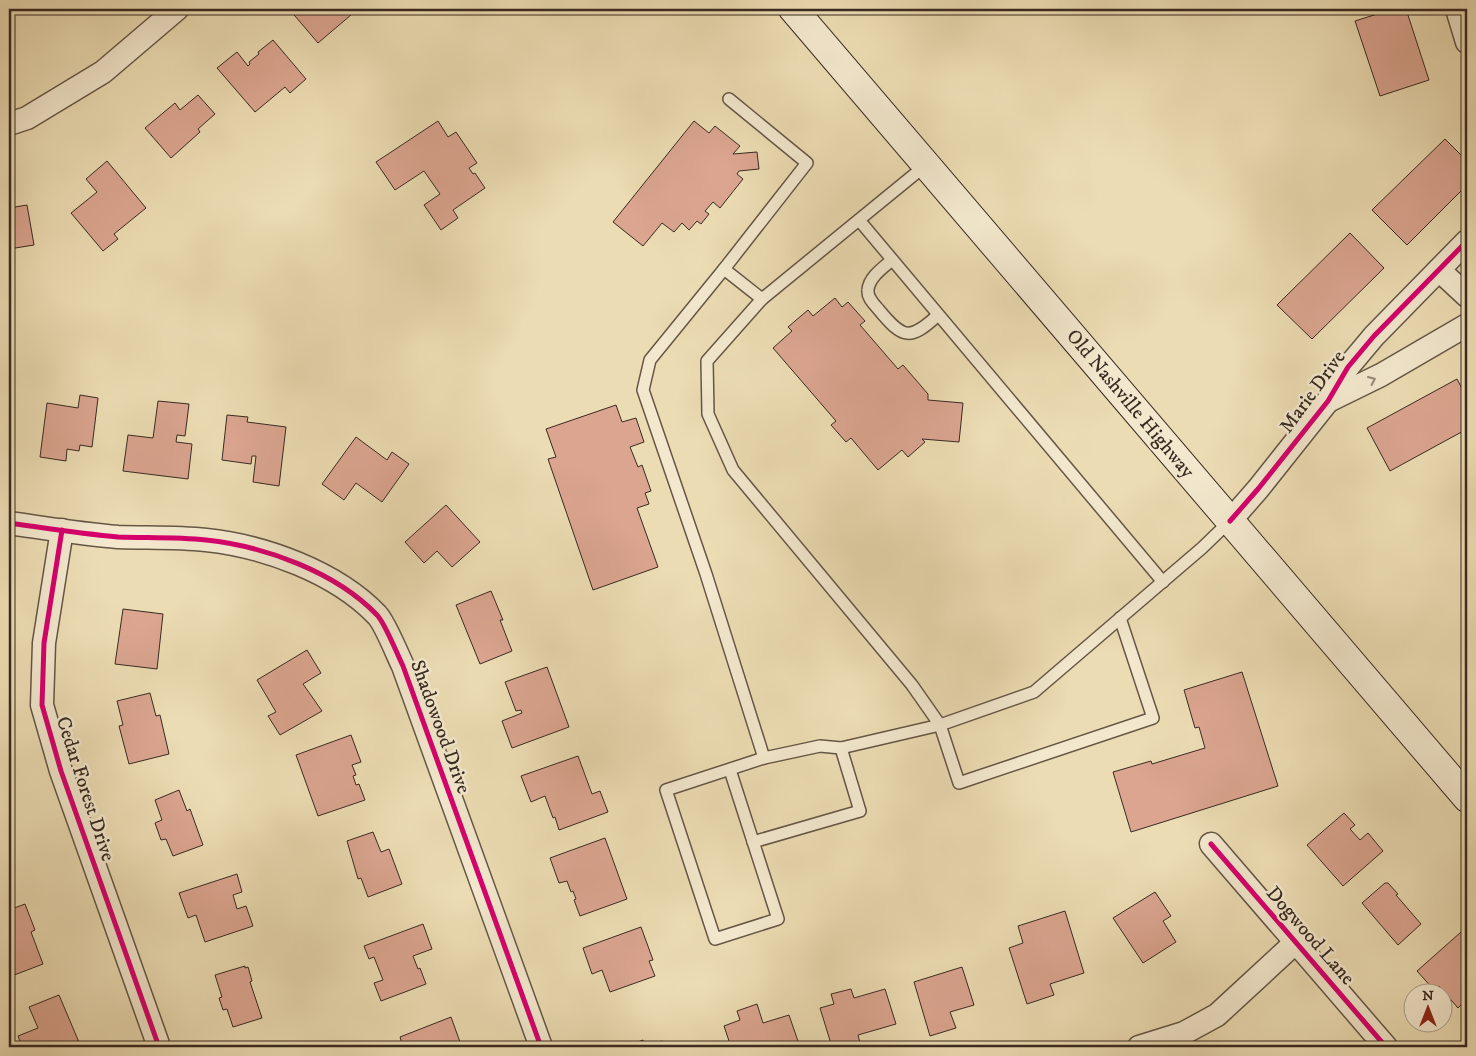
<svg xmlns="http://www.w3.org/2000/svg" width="1476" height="1056" viewBox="0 0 1476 1056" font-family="'IM FELL DW Pica',serif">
  <rect width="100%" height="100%" fill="#ecdcb3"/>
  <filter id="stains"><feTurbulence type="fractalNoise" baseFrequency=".004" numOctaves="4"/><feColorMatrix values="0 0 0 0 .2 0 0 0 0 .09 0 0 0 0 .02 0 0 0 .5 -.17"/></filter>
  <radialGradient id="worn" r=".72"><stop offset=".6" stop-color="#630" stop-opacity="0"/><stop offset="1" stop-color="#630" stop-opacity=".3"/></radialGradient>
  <g fill="#dba590" stroke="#382a21">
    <path d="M289 9H358L318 43Z"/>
    <path d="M1393 9H1406L1429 80 1380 96 1355 21Z"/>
    <path d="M273 40 306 79 290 93 285 87 255 112 217 68 237 52 248 66 250 64 249 62 259 54 258 52Z"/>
    <path d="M198 95 215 114 198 129 200 132 171 158 145 128 175 103 180 110Z"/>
    <path d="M438 121 448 137 456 132 477 163 469 168 473 174 475 173 485 188 453 210 458 218 441 230 424 205 440 194 424 171 395 190 376 162Z"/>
    <path d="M694 121 709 133 715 126 740 146 733 154 757 152 759 169 739 171 737 174 743 179 720 208 713 202 705 211 709 214 701 224 697 221 689 230 682 223 674 232 662 223 643 246 613 222Z"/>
    <path d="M1445 139 1467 161V185L1407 245 1372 210Z"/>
    <path d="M107 161 146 208 114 234 118 239 103 251 71 213 97 192 86 179Z"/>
    <path d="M27 205 34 245 9 249V208Z"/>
    <path d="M1350 233 1384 268 1312 339 1277 305Z"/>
    <path d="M835 298 842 307 848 302 865 321 860 325 898 369 903 365 928 394V400L963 403 959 442 922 439 925 442 908 457 902 450 878 470 851 438 846 442 831 425 836 421 773 348 792 331 788 327 808 310 813 316Z"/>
    <path d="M1457 379 1467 398V429L1390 471 1367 428Z"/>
    <path d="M80 395 98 398 92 447 80 445 79 451 67 449 66 461 40 457 47 403 78 408Z"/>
    <path d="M158 401 189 404 185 436 177 435 176 442 192 444 188 479 123 471 128 435 153 438Z"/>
    <path d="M616 405 622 422 636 418 644 442 630 447 638 467 642 465 651 491 645 493 649 504 637 508 658 567 593 590 548 459 556 457 546 429Z"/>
    <path d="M227 415 248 417 247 422 286 427 279 486 253 482 256 456H252L251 464 222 460Z"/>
    <path d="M356 437 387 460 392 452 409 464 382 502 356 483 344 500 322 484Z"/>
    <path d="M446 505 480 542 452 567 437 551 424 563 405 542Z"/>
    <path d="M491 591 503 620H500L512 651 480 664 456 605Z"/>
    <path d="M123 609 163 614 157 669 115 664Z"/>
    <path d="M307 650 321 673 303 684 322 711 280 735 268 716 276 712 257 680Z"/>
    <path d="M547 667 569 727 512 748 502 721 522 713 521 710 516 711 505 682Z"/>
    <path d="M1242 672 1278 786 1131 832 1113 772 1151 761 1152 764 1205 748 1199 727 1195 728 1184 690Z"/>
    <path d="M150 693 156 716 160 715 169 754 129 764 119 726 123 725 117 701Z"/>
    <path d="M351 735 361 762 352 765 356 775 353 776 356 785 359 784 365 800 318 816 296 755Z"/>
    <path d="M578 756 592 794 600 791 608 812 559 830 555 817 553 818 545 796 531 802 521 776Z"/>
    <path d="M179 790 187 811 190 809 203 845 173 856 166 839 161 840 155 823 162 820 155 800Z"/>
    <path d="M1344 813 1355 825 1350 829 1360 840 1368 833 1383 851 1343 886 1307 845Z"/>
    <path d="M373 832 381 852 389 849 402 884 368 897 361 878 358 879 347 841Z"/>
    <path d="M605 838 627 899 580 916 574 900 576 899 573 891 571 892 567 881 559 883 550 858Z"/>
    <path d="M237 874 242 892 233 895 237 909 246 906 253 926 205 942 196 915 188 918 179 893Z"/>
    <path d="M1385 883H1388L1398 894 1396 895 1421 924 1398 945 1362 903Z"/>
    <path d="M1155 892 1171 916 1163 921 1176 942 1143 963 1113 918Z"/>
    <path d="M25 904 35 930 31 932 43 964 9 977V910Z"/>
    <path d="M1065 911 1084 973 1050 984 1054 995 1027 1004 1009 948 1023 943 1018 926Z"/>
    <path d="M423 924 432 949 413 956 418 969 420 968 426 984 381 1001 374 983 383 980 374 957 369 959 364 946Z"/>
    <path d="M641 927 653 960 649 961 655 976 610 992 602 970 592 974 583 948Z"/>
    <path d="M1461 932 1467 940V950L1465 952 1467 955V999L1458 1008 1439 986 1434 990 1417 971Z"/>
    <path d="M245 966V968L248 967 252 981 250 982 262 1018 233 1027 227 1009 223 1010 219 998 222 997 215 975Z"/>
    <path d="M962 967 974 1005 950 1012 956 1028 930 1036 914 982Z"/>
    <path d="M851 989 854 998 885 989 896 1024 858 1035 861 1047H832L820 1008 834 1004 831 994Z"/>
    <path d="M59 995 81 1047H22L18 1036 38 1028 29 1007Z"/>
    <path d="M757 1004 763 1023 789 1015 800 1047H731L724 1026 740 1020 737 1011Z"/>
    <path d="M451 1017 460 1042 448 1047H403L400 1037Z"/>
    <path d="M643 1040 646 1047 662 1041 664 1047H625Z"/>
  </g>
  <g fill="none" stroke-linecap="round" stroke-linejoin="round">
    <g stroke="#655646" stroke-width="14">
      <g id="lane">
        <path d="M926 165 762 299 707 361 708 414 733 470 912 685 940 725 1034 692 1202 548 1230 521"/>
        <path d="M859 220 1163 582"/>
        <path d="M892 260C884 267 869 277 868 290 867 298 874 304 879 310 903 339 910 341 938 315"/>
        <path d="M724 269 807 163 729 99"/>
        <path d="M762 299 724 269 650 360 643 390 706 574 764 758 820 746 841 748 940 725 959 783 1153 718 1120 618"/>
        <path d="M730 770 778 919 715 939 666 790 764 758"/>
        <path d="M753 842 860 811 841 748"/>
      </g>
    </g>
    <g stroke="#655646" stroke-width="25">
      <g id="street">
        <path d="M1457 9 1467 42"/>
        <path d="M9 124 27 118 103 72 177 9"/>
        <path d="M1439 270 1467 296"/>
        <path d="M1328 401 1381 375 1467 325"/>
        <path d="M1230 521 1258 489 1328 401 1348 367 1374 336 1467 241"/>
        <path d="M9 523C45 528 82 534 118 537 148 538 177 537 206 540 264 546 336 572 377 615 385 623 397 654 403 666L541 1047"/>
        <path d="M62 530 44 643 42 705 61 771 159 1047"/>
        <path d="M1211 844 1386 1047"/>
        <path d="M1139 1047 1184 1033 1217 1015 1296 942"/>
      </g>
    </g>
    <g stroke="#382a21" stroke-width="30">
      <path id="secondary" d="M793 9 1467 798"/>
    </g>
    <use href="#lane" stroke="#f3e8ce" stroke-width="11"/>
    <use href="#street" stroke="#f3e8ce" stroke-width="22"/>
    <use href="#secondary" stroke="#f3e8ce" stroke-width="28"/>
    <g stroke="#f3e8ce" stroke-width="8">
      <g id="cycleway">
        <path d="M1230 521 1258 489 1328 401 1348 367 1374 336 1467 241"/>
        <path d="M9 523C45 528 82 534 118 537 148 538 177 537 206 540 264 546 336 572 377 615 385 623 397 654 403 666L541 1047"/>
        <path d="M62 530 44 643 42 705 61 771 159 1047"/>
        <path d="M1211 844 1386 1047"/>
      </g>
    </g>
    <use href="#cycleway" stroke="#d6006c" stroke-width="5"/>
  </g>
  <defs><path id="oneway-chevron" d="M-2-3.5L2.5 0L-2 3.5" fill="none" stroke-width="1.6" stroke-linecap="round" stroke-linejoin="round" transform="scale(1.25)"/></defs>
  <use stroke="#968978" href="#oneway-chevron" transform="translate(1372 380) rotate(-25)"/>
  <g text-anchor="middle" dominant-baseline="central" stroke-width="5" stroke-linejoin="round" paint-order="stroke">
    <g font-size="20" fill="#382a21" stroke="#f3e8ce">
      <text transform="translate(1313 392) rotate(-54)">Marie Drive</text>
      <text transform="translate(1130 404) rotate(50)">Old Nashville Highway</text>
      <text transform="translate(440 727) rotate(70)">Shadowood Drive</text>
      <text transform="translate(85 789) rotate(72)">Cedar Forest Drive</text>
      <text transform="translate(1310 936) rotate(49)">Dogwood Lane</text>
    </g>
  </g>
  <rect width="1476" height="1056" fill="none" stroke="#ecdcb3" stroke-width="30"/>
  <rect x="10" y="10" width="1456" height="1036" fill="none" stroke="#382a21" stroke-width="2.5"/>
  <rect x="15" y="15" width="1446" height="1026" fill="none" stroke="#382a21"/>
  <g transform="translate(1428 1008)"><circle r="24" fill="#f3e8ce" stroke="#a89c89"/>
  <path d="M0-4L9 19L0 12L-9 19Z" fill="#8f2418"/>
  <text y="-8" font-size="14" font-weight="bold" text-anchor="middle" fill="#382a21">N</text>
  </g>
  <rect width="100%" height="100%" filter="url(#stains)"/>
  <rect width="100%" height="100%" fill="url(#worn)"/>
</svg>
